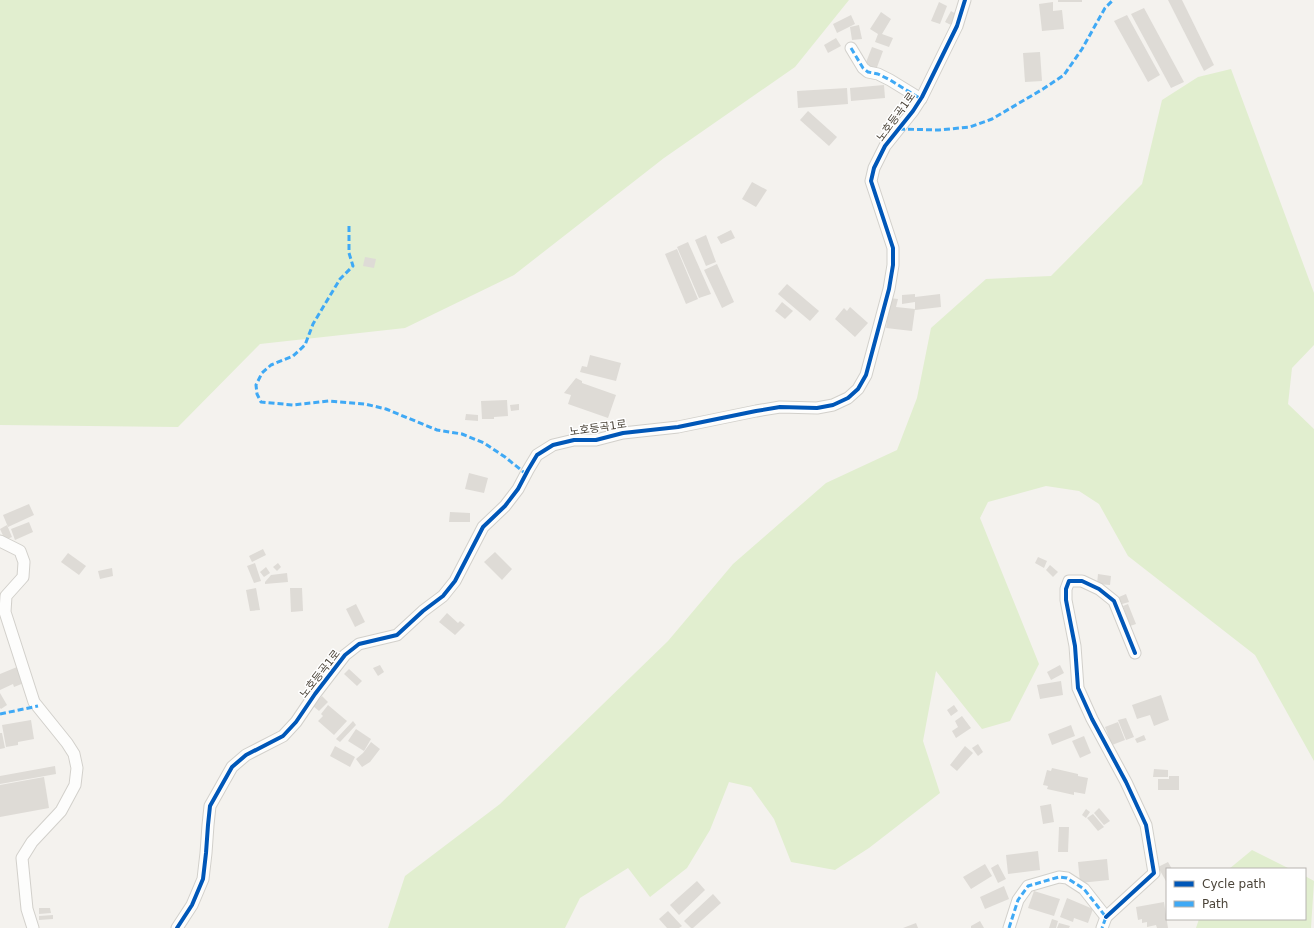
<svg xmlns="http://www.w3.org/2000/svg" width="1314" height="928" viewBox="0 0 1314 928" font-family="'DejaVu Sans','Noto Sans KR',sans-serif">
  <rect width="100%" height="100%" fill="#f4f2ee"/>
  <g fill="#e1eecf">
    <path d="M0 0H849L795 67 664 158 514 275 405 328 260 344 178 427 0 425Z"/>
    <path d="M1231 69 1314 293V345L1292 368 1288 404 1314 429V761L1255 655 1128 556 1099 504 1079 491 1046 486 988 502 980 518 1039 664 1010 721 982 729 936 671 923 741 940 793 869 848 835 870 791 862 774 819 751 787 729 782 710 830 687 868 650 897 628 868 580 898 565 928H388L405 876 500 804 668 641 733 564 826 483 897 450 917 398 931 328 986 279 1051 276 1142 184 1162 100 1198 77Z"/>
    <path d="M1252 850 1290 869H1229Z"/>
    <path d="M1305 876 1314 881 1311 928H1196L1199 919H1305Z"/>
  </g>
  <g fill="#dedbd6">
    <rect x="1058" y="0" width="24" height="2"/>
    <path d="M1168 0H1182L1214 65 1204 71Z"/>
    <path d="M939 2 947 6 940 24 931 21Z"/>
    <path d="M1053 2V11L1062 10 1064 29 1042 31 1039 4Z"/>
    <path d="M1144 8 1184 82 1171 88 1131 14Z"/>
    <path d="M951 11 956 14 951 25 945 22Z"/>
    <path d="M881 12 891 19 882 34 893 38 889 47 875 42 878 34 870 29Z"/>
    <path d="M851 15 855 24 837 33 833 24Z"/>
    <path d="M1127 15 1160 75 1148 82 1114 21Z"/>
    <path d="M859 25 862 39 852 40 850 27Z"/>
    <path d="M836 38 841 46 828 53 824 45Z"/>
    <path d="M872 47 883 51 876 70 865 65Z"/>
    <path d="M1040 52 1042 81 1025 82 1023 53Z"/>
    <path d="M884 85 885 98 851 101 850 88Z"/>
    <path d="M847 88 848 104 798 108 797 91Z"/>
    <path d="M808 111 837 137 829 146 800 120Z"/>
    <path d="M752 182 767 190 756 207 742 199Z"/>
    <path d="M731 230 735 238 721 244 717 237Z"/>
    <path d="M706 235 716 262 706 266 695 240Z"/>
    <path d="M688 242 711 294 699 298 677 247Z"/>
    <path d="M677 249 698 299 686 304 665 254Z"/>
    <path d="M365 257 376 259 374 268 363 266Z"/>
    <path d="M717 264 734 302 722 308 704 270Z"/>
    <path d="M787 284 819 311 810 321 778 294Z"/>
    <path d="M915 294V297L940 294 941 307 915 310V302L902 304V295Z"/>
    <path d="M890 298 898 299 896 307 915 309 912 331 886 328Z"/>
    <path d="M782 302 793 311 785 319 775 311Z"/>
    <path d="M850 307 868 323 855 337 835 319 844 308 847 311Z"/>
    <path d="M590 355 621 363 616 381 580 372 582 366 587 367Z"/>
    <path d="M576 378 582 381V383L616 395 608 418 568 404 571 395 564 393Z"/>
    <path d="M507 400 508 416 494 417V419H482L481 401Z"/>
    <path d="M519 404V410L511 411 510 405Z"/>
    <path d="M466 414 478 415V421L465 420Z"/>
    <path d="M469 473 488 478 484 493 465 489Z"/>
    <path d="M29 504 34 515 8 527 3 515Z"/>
    <path d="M450 512 470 513V522H449Z"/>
    <path d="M29 522 33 532 15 540 11 529Z"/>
    <path d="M7 525 12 537 5 540 0 529Z"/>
    <path d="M263 549 266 555 252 562 249 556Z"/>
    <path d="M495 552 512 569 502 580 484 562Z"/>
    <path d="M68 553 86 566 79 575 61 562Z"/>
    <path d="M1038 557 1047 561 1044 568 1035 563Z"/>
    <path d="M255 563 261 581 254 583 247 566Z"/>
    <path d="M278 563 281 567 277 571 273 567Z"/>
    <path d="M1050 565 1058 572 1053 577 1046 570Z"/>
    <path d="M266 567 270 573 264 577 260 572Z"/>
    <path d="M112 568 113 576 100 579 98 571Z"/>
    <path d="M287 573 288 582 265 584V582L271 575Z"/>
    <path d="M1098 574 1111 576 1110 585 1097 584Z"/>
    <path d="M256 588 260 610 250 611 246 590Z"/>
    <path d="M290 588H302L303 611 291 612Z"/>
    <path d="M1126 594 1129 602 1122 604 1119 597Z"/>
    <path d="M356 604 365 622 355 627 346 609Z"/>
    <path d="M1128 604 1136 624 1130 626 1123 606Z"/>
    <path d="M447 613 458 623 460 621 465 625 455 635 439 622Z"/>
    <path d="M380 665 384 672 378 676 373 668Z"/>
    <path d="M1060 665 1064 673 1051 680 1047 672Z"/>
    <path d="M17 667 24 683 14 687 13 684 0 690V674Z"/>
    <path d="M349 669 362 681 357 686 344 674Z"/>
    <path d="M1061 681 1063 695 1040 699 1037 685Z"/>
    <path d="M0 693 7 705 1 709 0 708Z"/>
    <path d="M1161 695 1169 720 1154 726 1150 715 1137 719 1132 705Z"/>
    <path d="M322 696 328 702 319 711 313 706Z"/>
    <path d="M328 705 347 721 334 735 318 721 323 716 321 714Z"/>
    <path d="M954 705 958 711 951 716 947 710Z"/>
    <path d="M962 716 971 728 956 738 952 731 958 727 955 721Z"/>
    <path d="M1126 718 1134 737 1126 740 1118 720Z"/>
    <path d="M31 720 34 739 18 742V745L6 747 2 725Z"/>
    <path d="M353 721 356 725 340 742 336 739Z"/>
    <path d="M1118 722 1125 740 1112 745 1105 727Z"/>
    <path d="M1071 725 1075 736 1052 745 1048 734Z"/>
    <path d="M356 729 371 739 364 751 348 741Z"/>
    <path d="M0 733H2L5 748 0 749Z"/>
    <path d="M1144 735 1146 740 1137 743 1135 739Z"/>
    <path d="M1084 736 1091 753 1080 758 1072 741Z"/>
    <path d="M371 742 380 749 370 762 362 767 356 759 363 753Z"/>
    <path d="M978 744 983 752 978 756 972 748Z"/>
    <path d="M335 746 355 757 350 767 330 756Z"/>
    <path d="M965 746 973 753 957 771 950 765Z"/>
    <path d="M55 766 56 774 0 784V776Z"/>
    <path d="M1052 768 1078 774V776L1088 778 1085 794 1074 792V795L1047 789 1048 786 1043 785 1047 770 1051 771Z"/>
    <path d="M1154 769 1168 770V777H1153Z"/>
    <path d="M1169 776H1179V790H1158V779H1169Z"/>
    <path d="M44 777 49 808 0 817V785Z"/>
    <path d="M1051 804 1054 822 1043 824 1040 806Z"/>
    <path d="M1099 808 1110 821 1104 825 1094 813Z"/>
    <path d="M1086 809 1090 812 1086 818 1082 815Z"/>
    <path d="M1093 814 1104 827 1098 831 1087 818Z"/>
    <path d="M1059 827H1069L1068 852H1058Z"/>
    <path d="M1038 851 1040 870 1008 874 1006 855Z"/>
    <path d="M1107 859 1109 880 1080 883 1078 862Z"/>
    <path d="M1168 862 1172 869H1167V883L1158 867Z"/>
    <path d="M985 864 992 876 971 889 963 877Z"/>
    <path d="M998 864 1006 879 998 883 991 868Z"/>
    <path d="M697 881 705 890 679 915 670 905Z"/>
    <path d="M1004 886 1009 899 985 909 980 897Z"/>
    <path d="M1034 891 1060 899 1054 916 1028 908Z"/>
    <path d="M713 894 721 903 693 928H691L684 921Z"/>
    <path d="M1067 898 1093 909 1088 923 1074 918 1073 922 1060 917Z"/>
    <path d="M1164 902 1168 928H1157L1156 925 1147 927V922L1142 923V919L1138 920 1136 907Z"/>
    <path d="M39 908H50L51 913 39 914Z"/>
    <path d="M668 911 682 926 679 928H667L659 919Z"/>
    <path d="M53 915V919L39 920V916Z"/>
    <path d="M1052 919 1058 921 1056 928H1049Z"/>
    <path d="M980 921 984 928H971V926Z"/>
    <path d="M916 923 918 928H903Z"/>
    <path d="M1059 923 1070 926 1069 928H1057Z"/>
  </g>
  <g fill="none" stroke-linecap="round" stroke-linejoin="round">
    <g stroke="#d2d0cb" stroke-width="13">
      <g id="minor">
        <path d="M851 48 863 68 868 72 878 74 890 80 921 99"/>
        <path d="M0 541 20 551 24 562 23 577 6 596 5 612 34 702 67 743 74 754 77 768 75 785 61 811 32 842 22 858 27 909 33 928"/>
        <path d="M1106 917 1154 873 1146 825 1126 782 1092 719 1078 688 1075 646 1066 600V589L1069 581H1082L1099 589 1114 601 1135 653"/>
        <path d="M177 928 192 905 203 879 206 853 208 825 210 806 232 767 246 755 283 736 296 722 315 694 345 655 359 644 397 635 423 611 443 596 455 581 483 527 505 506 518 489 528 470 537 455 553 445 574 440H596L623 433 678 427 756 411 780 407 817 408 833 405 848 398 858 389 866 375 889 289 893 265V248L871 181 874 168 885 146 913 111 922 97 957 26 965 0"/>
        <path d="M1009 928 1018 900 1028 886 1059 877 1067 878 1084 889 1106 917 1102 928"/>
      </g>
    </g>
    <use href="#minor" stroke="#fdfdfc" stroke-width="11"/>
    <g stroke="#3fa9f5" stroke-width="3" stroke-dasharray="6 3" stroke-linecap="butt">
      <path d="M851 48 863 68 868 72 878 74 890 80 921 99"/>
      <path d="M899 129 939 130 970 127 992 119 1043 89 1064 75 1082 49 1105 8 1113 0"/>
      <path d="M349 226V253L353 266 340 279 313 324 305 345 293 356 271 365 262 373 256 385 257 394 261 402 293 405 329 401 365 404 386 409 437 430 462 434 484 443 505 457 526 474"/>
      <path d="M0 714 38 706"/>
      <path d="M1009 928 1018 900 1028 886 1059 877 1067 878 1084 889 1106 917 1102 928"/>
    </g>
    <g stroke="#fff" stroke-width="6">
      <g id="cycleway">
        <path d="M1106 917 1154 873 1146 825 1126 782 1092 719 1078 688 1075 646 1066 600V589L1069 581H1082L1099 589 1114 601 1135 653"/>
        <path d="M177 928 192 905 203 879 206 853 208 825 210 806 232 767 246 755 283 736 296 722 315 694 345 655 359 644 397 635 423 611 443 596 455 581 483 527 505 506 518 489 528 470 537 455 553 445 574 440H596L623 433 678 427 756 411 780 407 817 408 833 405 848 398 858 389 866 375 889 289 893 265V248L871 181 874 168 885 146 913 111 922 97 957 26 965 0"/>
      </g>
    </g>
    <use href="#cycleway" stroke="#0057b8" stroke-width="4"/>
  </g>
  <g text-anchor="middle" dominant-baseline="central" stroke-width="3" stroke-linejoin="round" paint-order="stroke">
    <g font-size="11" fill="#4b4439" stroke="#fff">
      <text transform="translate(896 117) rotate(-54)">노호등곡1로</text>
      <text transform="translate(598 428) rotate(-8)">노호등곡1로</text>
      <text transform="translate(320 674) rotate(-52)">노호등곡1로</text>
    </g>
  </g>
  <rect x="1166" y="868" width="140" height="52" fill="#ffffff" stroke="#b7b4b0"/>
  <rect x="1174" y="881" width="20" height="6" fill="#0057b8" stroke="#b7b4b0"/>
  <text x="1202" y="888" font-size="12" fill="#4b4439">Cycle path</text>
  <rect x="1174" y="901" width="20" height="6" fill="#3fa9f5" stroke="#b7b4b0"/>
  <text x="1202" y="908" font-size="12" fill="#4b4439">Path</text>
</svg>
